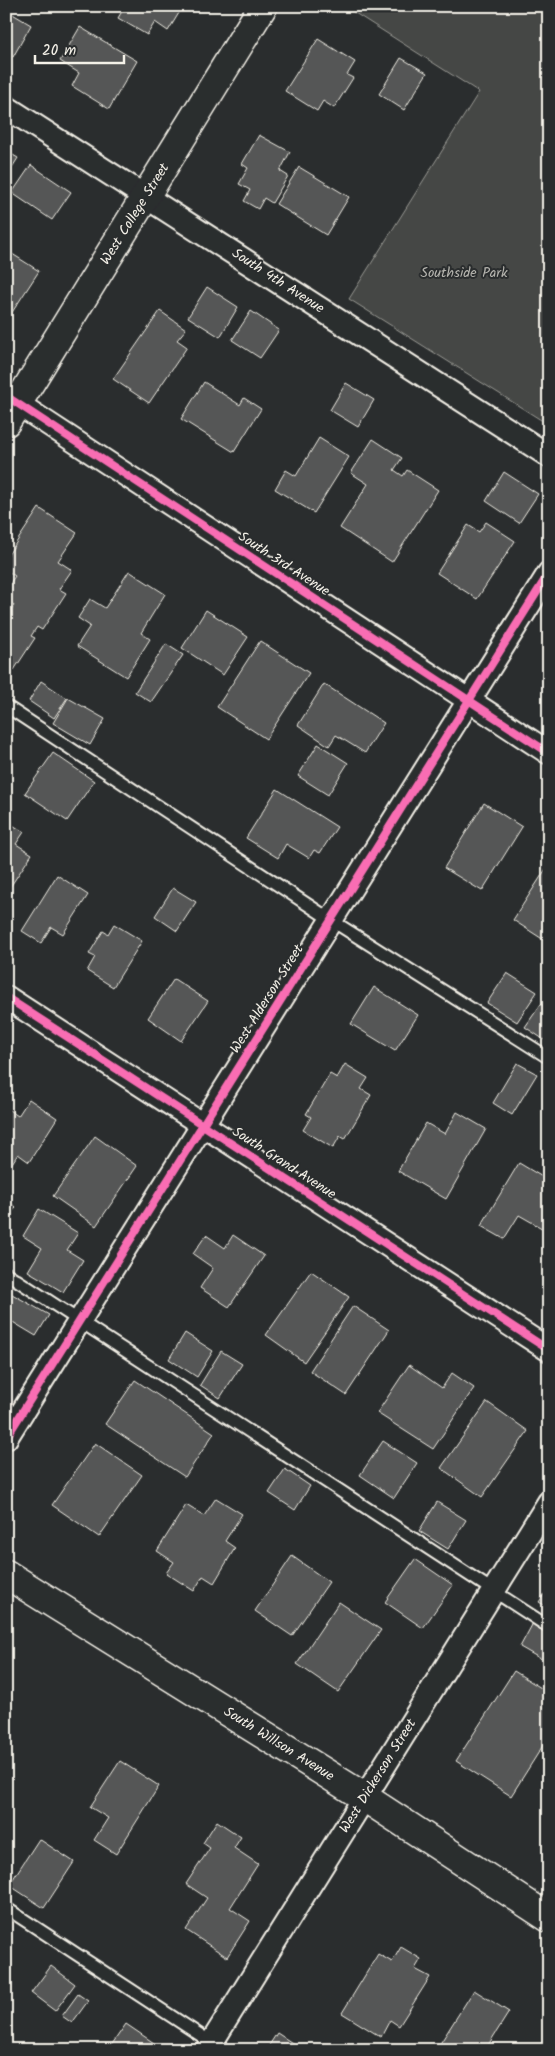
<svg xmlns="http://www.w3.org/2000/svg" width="555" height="2056" viewBox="0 0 555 2056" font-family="Kalam,sans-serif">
  <rect width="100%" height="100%" fill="#2a2d2e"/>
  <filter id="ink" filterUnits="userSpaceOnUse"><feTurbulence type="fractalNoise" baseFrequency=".02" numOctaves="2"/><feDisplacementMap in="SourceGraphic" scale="10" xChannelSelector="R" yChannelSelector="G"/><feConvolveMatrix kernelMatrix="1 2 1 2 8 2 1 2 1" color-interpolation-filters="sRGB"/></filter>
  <g filter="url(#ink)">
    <path fill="#444645" stroke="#9c9c96" d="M344 6H549V425L349 299 479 92Z"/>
    <g fill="#555756" stroke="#f4f1e8">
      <path d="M125 6H179L182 8 168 31 155 22 147 35 118 18Z"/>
      <path d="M6 10 31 25 13 57 6 54Z"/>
      <path d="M80 27 137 61 109 109 72 86 79 73 60 61Z"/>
      <path d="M318 39 355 62 347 75 353 78 334 108 323 101 317 111 285 91Z"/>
      <path d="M401 58 427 73 404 110 379 94Z"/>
      <path d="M259 135 290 152 280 171 288 176 272 203 264 198 258 209 244 201 250 190 239 184 248 168 242 164Z"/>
      <path d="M6 151 18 158 6 177Z"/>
      <path d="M31 165 71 192 52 220 12 193Z"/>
      <path d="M299 167 349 197 326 235 276 204Z"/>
      <path d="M6 250 39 271 7 320 6 319Z"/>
      <path d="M207 287 238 307 220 337 188 317Z"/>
      <path d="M160 311 186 329 177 340 187 347 149 403 113 379Z"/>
      <path d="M251 311 279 330 260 358 232 340Z"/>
      <path d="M204 382 240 405 244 398 261 409 234 452 181 419Z"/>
      <path d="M346 383 374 400 358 427 330 410Z"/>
      <path d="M319 438 349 457 314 513 275 489 286 470 296 476Z"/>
      <path d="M373 439 402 458 394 470 403 476 407 470 438 490 392 562 340 528 368 484 351 473Z"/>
      <path d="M504 472 538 494 519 523 486 501Z"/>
      <path d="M39 508 77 533 58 561 72 570 59 589 66 593 42 630 37 627 31 636 35 638 14 670 6 665V617L14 605 6 599V589L15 576 6 570V558Z"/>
      <path d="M486 522 515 541 477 599 437 573 468 525 479 532Z"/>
      <path d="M129 571 165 594 141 633 150 639 126 677 77 646 90 626 78 618 90 599 105 608Z"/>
      <path d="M206 610 248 637 223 675 182 648Z"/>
      <path d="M260 641 309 673 266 739 217 707Z"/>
      <path d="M166 644 183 655 151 702 135 692Z"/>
      <path d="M41 681 67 698 54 718 29 701Z"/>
      <path d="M324 684 384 723 365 753 336 735 329 746 298 725Z"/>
      <path d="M68 698 105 719 90 745 53 723Z"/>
      <path d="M318 744 348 763 328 795 298 776Z"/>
      <path d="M53 753 94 781 67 821 25 793Z"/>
      <path d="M277 789 337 827 320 853 314 850 309 858 286 844 278 858 246 838Z"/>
      <path d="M484 803 522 827 482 891 444 868Z"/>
      <path d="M6 821 24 832 16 844 32 854 6 893Z"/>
      <path d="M549 864V933L544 940 513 920Z"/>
      <path d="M57 875 88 895 63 934 51 927 41 943 22 931Z"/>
      <path d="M173 888 196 902 177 931 155 916Z"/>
      <path d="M114 924 142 941 113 987 87 971 95 957 89 954 103 931 108 934Z"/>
      <path d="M507 973 537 992 517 1022 487 1003Z"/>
      <path d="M174 979 208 1001 181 1041 148 1018Z"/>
      <path d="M374 987 418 1015 395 1051 351 1024Z"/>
      <path d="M541 1004 549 1009V1043L525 1027Z"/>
      <path d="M517 1063 537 1074 512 1115 493 1103Z"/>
      <path d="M345 1064 368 1078 361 1089 371 1095 345 1139 340 1136 333 1148 303 1130 311 1117 306 1114 330 1074 337 1078Z"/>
      <path d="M29 1099 57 1118 29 1162 18 1154 7 1171 6 1108 18 1116Z"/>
      <path d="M457 1112 486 1129 446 1199 398 1171 426 1123 445 1134Z"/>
      <path d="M95 1136 137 1166 96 1226 53 1196Z"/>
      <path d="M519 1163 549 1181V1229L547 1231 519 1215 504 1239 481 1226Z"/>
      <path d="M6 1200 16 1207 6 1221Z"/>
      <path d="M39 1209 78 1233 67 1250 83 1260 63 1292 28 1271 42 1248 23 1236Z"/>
      <path d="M206 1235 225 1248 233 1235 264 1256 229 1307 200 1288 213 1268 193 1254Z"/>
      <path d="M311 1271 349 1297 304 1362 266 1335Z"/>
      <path d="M12 1294 49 1315 36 1336 6 1318V1304Z"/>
      <path d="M353 1306 389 1330 346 1395 310 1371Z"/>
      <path d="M185 1333 213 1351 197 1377 169 1359Z"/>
      <path d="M221 1351 242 1364 220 1398 200 1385Z"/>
      <path d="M409 1365 442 1388 452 1373 474 1388 433 1449 377 1413Z"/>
      <path d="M135 1380 214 1433 185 1477 105 1424Z"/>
      <path d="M487 1402 528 1431 482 1497 441 1468Z"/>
      <path d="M383 1441 417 1463 394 1498 360 1475Z"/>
      <path d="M95 1443 142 1475 99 1537 52 1505Z"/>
      <path d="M285 1469 310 1486 295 1510 269 1493Z"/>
      <path d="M216 1498 242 1514 225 1541 235 1548 214 1583 203 1576 194 1591 166 1573 174 1562 157 1551 186 1505 204 1516Z"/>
      <path d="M437 1502 466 1520 448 1549 419 1531Z"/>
      <path d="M292 1556 329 1582 292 1636 255 1611Z"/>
      <path d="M415 1559 453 1585 423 1628 385 1602Z"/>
      <path d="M549 1587V1608L539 1602Z"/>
      <path d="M339 1602 381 1630 338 1692 297 1664Z"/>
      <path d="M533 1623 549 1632V1645L541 1659 520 1647Z"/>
      <path d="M514 1671 549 1693V1736L511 1796 456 1761Z"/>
      <path d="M120 1761 159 1786 116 1854 94 1840 108 1818 90 1807Z"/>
      <path d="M217 1821 241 1837 234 1848 258 1864 230 1908 250 1921 227 1957 186 1930 207 1898 186 1884 210 1848 203 1843Z"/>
      <path d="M39 1839 74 1862 44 1908 9 1885Z"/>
      <path d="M401 1947 421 1959 415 1969 430 1977 399 2026 390 2020 381 2037 342 2013 378 1954 392 1962Z"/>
      <path d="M51 1966 75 1984 55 2011 31 1993Z"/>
      <path d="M474 1990 509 2012 485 2050H436Z"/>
      <path d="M78 1994 88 2001 72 2023 62 2016Z"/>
      <path d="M126 2024 154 2043 150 2050H108Z"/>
      <path d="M277 2033 303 2050H266Z"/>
    </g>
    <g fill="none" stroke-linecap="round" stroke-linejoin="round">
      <g stroke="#f4f1e8" stroke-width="15">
        <g id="lane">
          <path d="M6 706 331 920 549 1058"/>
          <path d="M6 1273 549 1627"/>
          <path d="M6 1908 223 2050"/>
        </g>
      </g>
      <g stroke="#f4f1e8" stroke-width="26">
        <g id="street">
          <path d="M6 107 549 456"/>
          <path d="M6 396 549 753"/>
          <path d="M6 997 549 1350"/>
          <path d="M6 1438 549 573"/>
          <path d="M207 2050 549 1502"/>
        </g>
      </g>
      <g stroke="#f4f1e8" stroke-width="31">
        <g id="secondary">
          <path d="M6 422 263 6"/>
          <path d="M6 1574 364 1797 549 1918"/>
        </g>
      </g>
      <use href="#lane" stroke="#2a2d2e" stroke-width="11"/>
      <use href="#street" stroke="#2a2d2e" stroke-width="22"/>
      <use href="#secondary" stroke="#2a2d2e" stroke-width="28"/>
      <g stroke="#2a2d2e" stroke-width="11">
        <g id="cycleway">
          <path d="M6 396 549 753"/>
          <path d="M6 997 549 1350"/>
          <path d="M6 1438 549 573"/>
        </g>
      </g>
      <use href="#cycleway" stroke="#f96db3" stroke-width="8"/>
    </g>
  </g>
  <g text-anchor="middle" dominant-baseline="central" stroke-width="4" stroke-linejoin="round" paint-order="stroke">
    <g font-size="14" fill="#f4f1e8" stroke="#2a2d2e">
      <text transform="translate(135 214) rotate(-58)">West College Street</text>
      <text transform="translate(278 281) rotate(33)">South 4th Avenue</text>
      <text transform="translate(284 564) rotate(33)">South 3rd Avenue</text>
      <text transform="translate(267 999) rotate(-58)">West Alderson Street</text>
      <text transform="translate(284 1163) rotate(33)">South Grand Avenue</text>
      <text transform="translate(279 1744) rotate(32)">South Willson Avenue</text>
      <text transform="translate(378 1776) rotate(-58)">West Dickerson Street</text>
    </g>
    <g font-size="14" fill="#b6b5af" stroke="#2a2d2e">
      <text x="464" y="273">Southside Park</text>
    </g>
  </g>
  <rect width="555" height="2056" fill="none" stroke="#2a2d2e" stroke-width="25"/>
  <rect x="12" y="12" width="530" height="2031" fill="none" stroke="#f4f1e8" stroke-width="2" filter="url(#ink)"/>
  <path d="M35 55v8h89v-8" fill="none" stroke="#f4f1e8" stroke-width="2.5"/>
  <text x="42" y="55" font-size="15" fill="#f4f1e8" stroke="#2a2d2e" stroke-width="4" paint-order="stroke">20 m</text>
</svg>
